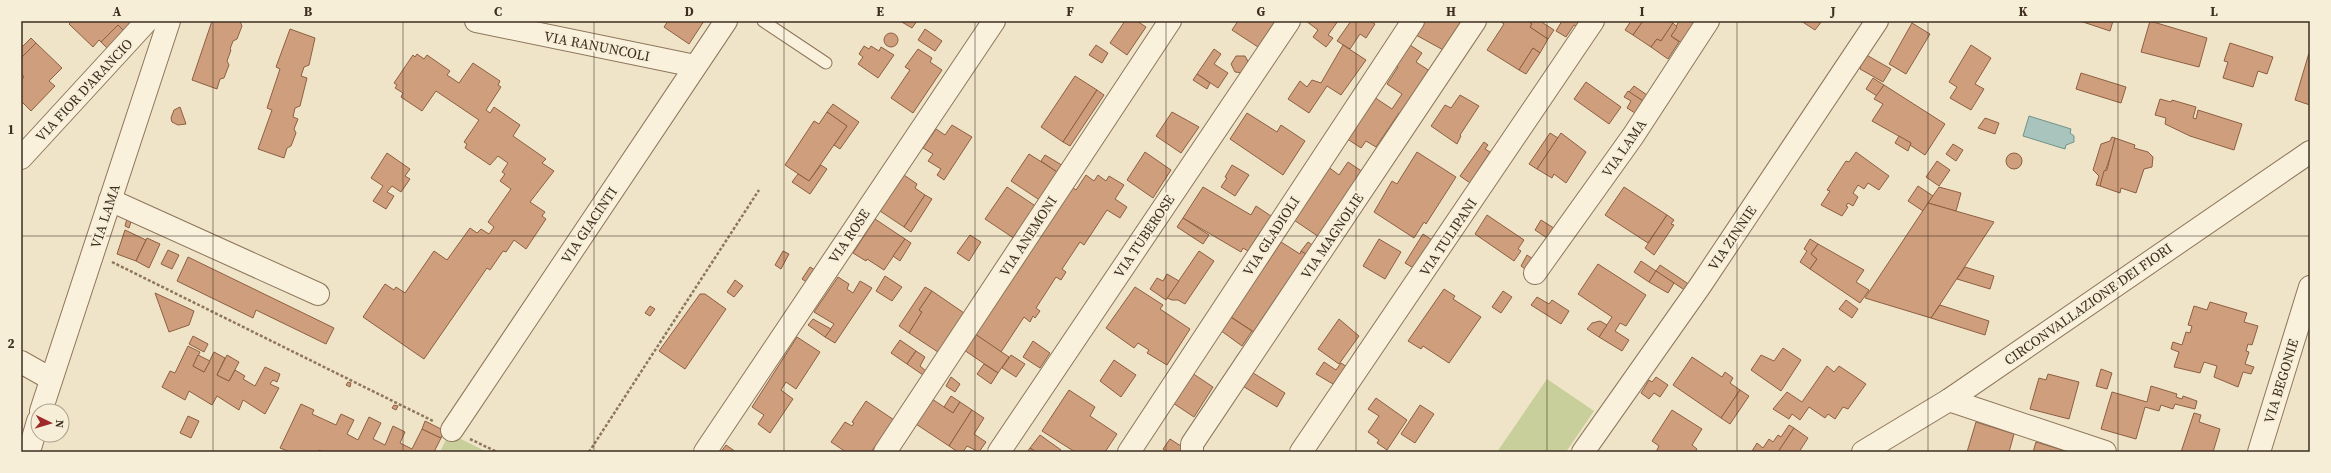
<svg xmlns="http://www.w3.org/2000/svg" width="2331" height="473" viewBox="0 0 2331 473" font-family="'Source Serif 4',serif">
  <rect width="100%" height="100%" fill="#f0e4c8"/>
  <g fill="#c9cf9b">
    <path d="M1547 379 1594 411 1566 452H1497Z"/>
    <path d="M449 433 487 452H440Z"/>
  </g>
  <path fill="#a9c4bc" stroke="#6f938a" d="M2029 116 2071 129 2070 133 2074 136V142L2066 145 2065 149 2023 136Z"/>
  <g fill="#cf9f7d" stroke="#8d5f41">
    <path d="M72 21H136L125 32 118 25 101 42 99 40 93 47 69 24Z"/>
    <path d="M212 21H240L242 26 237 39 233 41 230 49 231 50 227 61 229 65 224 78 220 79 217 89 192 80Z"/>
    <path d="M668 21H704L689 44 664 27Z"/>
    <path d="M900 21H917L912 28Z"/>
    <path d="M1125 21H1137L1146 27 1127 55 1110 43Z"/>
    <path d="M1238 21H1275L1258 47 1232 30Z"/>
    <path d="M1306 21H1338L1328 35 1333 38 1326 47 1313 37 1318 30Z"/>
    <path d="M1351 21H1370L1375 24 1366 38 1360 34 1350 49 1337 41Z"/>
    <path d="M1425 21H1467L1447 52 1416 35Z"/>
    <path d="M1500 21H1528L1532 24 1530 27 1548 39 1540 53 1533 48 1519 70 1487 50 1504 24Z"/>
    <path d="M1528 21H1540L1554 30 1548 39 1530 27 1532 24Z"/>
    <path d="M1562 21H1583L1578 27 1574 25 1566 37 1556 31Z"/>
    <path d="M1631 21H1643L1633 35 1625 30Z"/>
    <path d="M1643 21H1669L1673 23 1661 41 1657 39 1651 47 1633 35Z"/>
    <path d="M1679 21H1696L1682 43 1671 36Z"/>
    <path d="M1801 21H1822L1815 30Z"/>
    <path d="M2080 21H2113L2110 31Z"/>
    <path d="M2150 21 2207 38 2199 67 2141 52Z"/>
    <path d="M1673 23 1677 27 1671 36 1679 42 1668 59 1651 47 1657 39 1661 41Z"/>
    <path d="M1912 23 1930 34 1906 74 1889 64Z"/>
    <path d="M118 25 125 32 109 50 101 42Z"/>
    <path d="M290 29 315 38 309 65 304 67 301 76 307 78 300 106 295 108 293 117 298 119 294 129 296 133 291 146 287 148 284 158 258 149 272 110 267 108 280 69 276 67Z"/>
    <path d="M925 29 942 41 935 51 918 40Z"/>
    <circle cx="891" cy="40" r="7"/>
    <path d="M31 38 36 43 21 58V48Z"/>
    <path d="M36 43 62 68 49 81 55 86 31 111 21 101V80L24 77 21 73V58Z"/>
    <path d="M1407 43 1422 53 1416 62 1433 73 1404 117 1399 113 1376 147 1366 141 1361 148 1346 138 1374 97 1392 109 1402 94 1387 84 1398 67 1394 64Z"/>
    <path d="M2230 43 2273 57 2267 74 2258 71 2253 87 2223 78 2228 62 2224 61Z"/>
    <path d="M1096 45 1108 53 1102 63 1089 55Z"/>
    <path d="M1343 45 1366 60 1341 95 1327 86 1309 113 1288 99 1300 81 1307 87 1312 80 1321 83Z"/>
    <path d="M1971 45 1991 58 1975 84 1984 89 1971 110 1950 98 1957 87 1949 82Z"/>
    <path d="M864 46 869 49 871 46 879 51 881 47 894 55 878 78 858 64 863 57 859 54Z"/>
    <path d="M1533 48 1540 53 1526 74 1519 70Z"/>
    <path d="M918 49 932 58 930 62 942 70 913 113 891 98 910 70 905 67Z"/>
    <path d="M1214 49 1221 54 1214 64 1228 73 1218 88 1197 74Z"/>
    <path d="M1863 53 1891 69 1883 82 1860 69Z"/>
    <path d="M2309 53H2310V105L2295 100Z"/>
    <path d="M417 54 424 59 427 55 450 71 447 75 459 83 473 63 500 81 498 85 501 87 486 110 490 113 494 107 520 125 513 136 546 159 542 163 554 171 530 202 545 212 542 216 546 219 526 249 514 240 506 252 503 251 490 270 487 268 424 359 363 317 385 284 394 290 396 287 405 293 434 251 447 260 470 228 477 233 481 229 489 234 494 227 488 222 511 189 500 181 505 174 502 172 508 163 498 156 490 165 465 148 467 144 464 142 479 120 436 91 422 111 401 97 403 93 395 88 397 85 394 83 413 55 415 57Z"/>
    <path d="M1236 56H1245L1250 65 1244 73 1235 72 1231 64Z"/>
    <path d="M2081 73 2126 87 2121 103 2076 89Z"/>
    <path d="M1197 74 1210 83 1207 89 1193 80Z"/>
    <path d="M1075 76 1097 90 1063 142 1041 127Z"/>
    <path d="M1873 78 1884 85 1877 96 1866 89Z"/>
    <path d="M1586 82 1621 107 1609 124 1574 99Z"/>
    <path d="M1884 85 1945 124 1925 155 1910 145 1911 143 1872 121 1883 104 1874 99Z"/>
    <path d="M1634 86 1647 95 1643 101 1629 92Z"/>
    <path d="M1097 90 1104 95 1070 146 1063 142Z"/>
    <path d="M1628 91 1643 101 1635 113 1627 108 1631 101 1624 97Z"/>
    <path d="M1460 95 1479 106 1460 135 1461 136 1457 144 1431 126 1445 105 1451 108Z"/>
    <path d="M2160 99 2171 102 2172 100 2196 107 2193 118 2196 119 2198 110 2242 124 2234 150 2190 136 2165 124 2166 118 2155 115Z"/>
    <path d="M833 104 859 122 840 149 834 145 847 126 827 112Z"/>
    <path d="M180 107 186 124 178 125 172 122 171 118 174 110Z"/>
    <path d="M827 112 847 126 809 181 785 165 814 121 819 124Z"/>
    <path d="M1172 112 1199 127 1181 153 1156 136Z"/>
    <path d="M1247 113 1277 132 1281 125 1305 141 1283 175 1230 139Z"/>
    <path d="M1985 118 1999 123 1995 134 1978 128Z"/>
    <path d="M952 125 972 137 944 180 937 175 941 169 928 161 933 154 923 148 936 129 945 135Z"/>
    <path d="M1550 133 1558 138 1537 169 1529 164Z"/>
    <path d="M1561 133 1586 152 1566 183 1554 174 1552 178 1537 169Z"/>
    <path d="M1899 136 1911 143 1908 151 1895 143Z"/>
    <path d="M2112 137 2115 138 2113 149 2100 186 2096 185 2099 176 2093 170 2101 144 2110 141Z"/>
    <path d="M2115 138 2135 145 2134 148 2148 152 2153 157 2152 167 2144 169 2136 193 2121 188 2120 193 2100 186 2104 171 2107 170Z"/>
    <path d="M1484 142 1488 145 1485 149 1490 152 1477 172 1480 174 1473 185 1460 176Z"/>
    <path d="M1953 144 1963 150 1956 161 1946 154Z"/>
    <path d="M1145 152 1171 170 1153 198 1127 180Z"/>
    <path d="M1417 152 1456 177 1426 224 1424 222 1414 238 1374 212 1392 181 1397 184Z"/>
    <path d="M1856 152 1889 176 1879 190 1868 183 1864 189 1858 185 1853 193 1858 197 1853 206 1848 203 1846 206 1848 207 1842 216 1821 205 1830 191 1827 190 1846 161 1849 162Z"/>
    <circle cx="2014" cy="161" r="8"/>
    <path d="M387 153 410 169 405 176 410 179 401 192 392 186 387 192 394 196 386 209 373 201 383 186 371 178Z"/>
    <path d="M1029 154 1059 173 1041 201 1011 181Z"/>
    <path d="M1045 155 1065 167 1060 174 1041 161Z"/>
    <path d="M1937 161 1950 170 1939 186 1926 177Z"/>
    <path d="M1348 162 1366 174 1322 239 1291 218 1327 166 1339 175Z"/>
    <path d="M821 165 827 169 810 194 792 182 798 174 809 181Z"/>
    <path d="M1232 165 1249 175 1235 196 1221 187 1227 178 1225 177Z"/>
    <path d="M904 175 917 184 915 188 925 195 904 227 880 211Z"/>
    <path d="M1086 175 1094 181 1098 175 1106 181 1109 176 1124 185 1115 199 1127 207 1120 218 1107 210 1084 245 1080 242 1062 269 1066 272 1061 280 1056 277 1036 308 1040 311 1035 318 1033 316 1030 322 1024 317 1001 352 975 334 1072 187 1076 190Z"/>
    <path d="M1918 186 1933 196 1923 211 1908 201Z"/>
    <path d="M1007 187 1037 207 1015 239 985 219Z"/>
    <path d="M1203 187 1251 215 1256 206 1271 216 1248 251 1243 248 1241 252 1183 218Z"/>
    <path d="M1624 187 1667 215 1648 243 1605 215Z"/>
    <path d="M1939 187 1961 193 1956 211 1928 203Z"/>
    <path d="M925 195 932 199 911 232 904 227Z"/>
    <path d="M1928 203 1994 222 1931 318 1865 298Z"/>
    <path d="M129 211 134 213 129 228 125 226Z"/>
    <path d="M1487 215 1524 240 1518 249 1521 251 1514 261 1475 234Z"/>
    <path d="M1667 215 1674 220 1671 224 1674 225 1654 255 1645 248Z"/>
    <path d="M1183 218 1209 235 1203 244 1177 227Z"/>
    <path d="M875 219 905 239 884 270 867 259 866 261 853 253Z"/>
    <path d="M1541 220 1557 230 1550 240 1535 230Z"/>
    <path d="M125 230 146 240 136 261 117 254Z"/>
    <path d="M1423 234 1435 242 1417 270 1405 263Z"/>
    <path d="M970 235 981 242 969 261 957 253Z"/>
    <path d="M147 238 160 244 149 268 136 261Z"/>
    <path d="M905 239 911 243 900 261 893 256Z"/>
    <path d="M1379 239 1401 252 1385 279 1363 266Z"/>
    <path d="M1810 239 1818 244 1811 254 1817 259 1810 269 1800 262 1807 251 1804 249Z"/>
    <path d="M1281 242 1300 254 1301 251 1311 257 1271 317 1266 313 1254 332 1228 315 1257 260 1266 265Z"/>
    <path d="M1308 242 1317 248 1311 257 1301 251Z"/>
    <path d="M1818 244 1864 270 1856 282 1869 290 1860 303 1810 269 1817 259 1811 254Z"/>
    <path d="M168 250 179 255 172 269 161 264Z"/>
    <path d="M783 251 789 254 781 269 775 265Z"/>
    <path d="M1199 251 1214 261 1185 304 1178 300H1172L1167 298Z"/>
    <path d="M1527 255 1536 261 1529 272 1521 266Z"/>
    <path d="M188 257 334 328 326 344 256 310 253 318 177 281Z"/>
    <path d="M1641 261 1656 271 1649 282 1634 272Z"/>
    <path d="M1598 264 1646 295 1626 326 1620 323 1615 331 1629 340 1622 351 1599 337 1612 317 1578 294Z"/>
    <path d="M1660 265 1690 285 1686 291 1656 271Z"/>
    <path d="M810 267 815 270 808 283 802 279Z"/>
    <path d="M1965 267 1994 276 1990 289 1957 279Z"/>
    <path d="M1656 271 1674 283 1668 293 1649 282Z"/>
    <path d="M1167 274 1179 281 1166 300 1150 289 1157 278 1163 281Z"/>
    <path d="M885 276 902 287 892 301 876 291Z"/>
    <path d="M838 277 849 284 847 289 853 293 860 281 872 288 835 343 825 337 834 324 814 312Z"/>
    <path d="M735 280 743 286 734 297 727 292Z"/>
    <path d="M925 287 932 291 919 310 922 312 909 333 899 326Z"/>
    <path d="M1135 287 1163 305 1160 309 1190 329 1167 365 1147 353 1149 350 1138 343 1134 348 1106 328Z"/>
    <path d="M1444 289 1455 296 1453 299 1481 317 1449 363 1423 346 1421 349 1408 341Z"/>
    <path d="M932 291 964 313 938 352 909 333 922 312 919 310Z"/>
    <path d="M1503 291 1512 297 1501 313 1492 307Z"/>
    <path d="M155 293 194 311 189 325 169 332Z"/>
    <path d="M700 294H705L726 309 685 369 659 351Z"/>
    <path d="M1537 297 1549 304 1552 300 1569 311 1561 324 1531 305Z"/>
    <path d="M1846 300 1858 309 1852 318 1839 309Z"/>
    <path d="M2210 302 2247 313 2244 322 2258 326 2252 345 2248 344 2246 351 2249 352 2245 364 2254 367 2251 374 2243 372 2238 387 2214 377 2217 366 2204 362 2200 373 2174 367 2179 352 2171 349 2173 342 2182 345 2186 332 2190 333 2192 326 2188 325 2194 306 2207 310Z"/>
    <path d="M1940 305 1989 321 1985 335 1931 318Z"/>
    <path d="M650 306 655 309 650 316 645 313Z"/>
    <path d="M1229 316 1252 331 1242 346 1220 330Z"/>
    <path d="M813 319 831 329 825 337 808 325Z"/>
    <path d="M1339 319 1359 336 1339 364 1318 349Z"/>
    <path d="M1600 321 1607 325 1599 337 1587 329 1592 323Z"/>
    <path d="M975 334 1009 357 998 373 964 350Z"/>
    <path d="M193 336 208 344 204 352 189 344Z"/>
    <path d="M797 337 820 352 796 389 786 382 781 390 793 399 770 433 758 424 764 415 752 407Z"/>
    <path d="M900 340 916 351 907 364 891 353Z"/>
    <path d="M1033 341 1050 353 1040 368 1023 357Z"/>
    <path d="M188 346 200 352 193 366 204 372 214 352 225 358 217 375 229 381 235 370 245 376 243 379 255 386 265 367 280 374 277 382 273 380 270 384 279 388 265 414 243 400 239 410 217 396 212 405 189 391 185 400 162 387 170 371 175 373Z"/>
    <path d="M1783 348 1801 360 1781 391 1751 370 1761 355 1774 361Z"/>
    <path d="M916 351 925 357 920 366 926 371 923 375 907 364Z"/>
    <path d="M198 355 210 361 204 372 193 366Z"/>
    <path d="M227 355 239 362 229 381 217 375Z"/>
    <path d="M1011 355 1025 364 1016 377 1002 368Z"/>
    <path d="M1692 357 1722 377 1725 372 1733 378 1730 383 1740 390 1721 418 1673 385Z"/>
    <path d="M1114 360 1136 375 1121 397 1100 381Z"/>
    <path d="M1324 362 1336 370 1341 363 1350 369 1338 387 1316 374Z"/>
    <path d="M984 364 998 373 991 384 977 374Z"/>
    <path d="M1827 366 1834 372 1839 366 1866 384 1848 409 1843 407 1835 419 1828 414 1825 418 1809 407 1800 420 1792 414 1789 419 1773 409 1787 392 1802 402Z"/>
    <path d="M2101 369 2112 373 2107 389 2096 386Z"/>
    <path d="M1250 371 1285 393 1277 407 1241 385Z"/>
    <path d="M1192 373 1213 387 1194 417 1173 403Z"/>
    <path d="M2048 374 2079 382 2069 419 2030 409 2039 378 2046 380Z"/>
    <path d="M951 377 960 384 955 392 946 386Z"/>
    <path d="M1656 377 1668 385 1660 397 1654 393 1649 399 1641 393 1649 380 1652 382Z"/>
    <path d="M348 382 351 383 350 387 346 385Z"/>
    <path d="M2151 386 2177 394 2176 397 2182 399 2183 396 2197 401 2195 409 2175 404 2173 409 2161 405 2159 411 2145 407 2136 439 2101 429 2112 392 2147 402Z"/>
    <path d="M1069 390 1095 407 1090 416 1117 434 1105 452H1075L1042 431Z"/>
    <path d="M1740 390 1749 396 1730 424 1721 418Z"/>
    <path d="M951 396 960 402 953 413 944 407Z"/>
    <path d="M1376 398 1407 420 1387 450 1377 443 1379 440 1368 432 1379 416 1368 409Z"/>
    <path d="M932 399 953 413 960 402 972 410 949 446 916 424Z"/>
    <path d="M866 401 894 420 871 452H846L831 442 845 422 852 426 854 423 852 422Z"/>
    <path d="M301 404 314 410 312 414 336 425 341 414 354 420 347 434 358 440 369 417 381 423 373 439 385 445 393 426 405 432 400 443 412 449 422 429 441 438 434 452H323L319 450 318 452H290L280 448Z"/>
    <path d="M394 405 398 406 396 410 392 408Z"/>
    <path d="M1420 405 1434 414 1415 443 1401 434Z"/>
    <path d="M972 410 984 418 974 434 986 442 979 452 967 446 963 452H958L949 446Z"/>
    <path d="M1672 410 1702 429 1692 445 1697 449 1695 452H1656L1659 446 1652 441Z"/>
    <path d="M2194 413 2201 415 2199 422 2220 429 2213 452H2181Z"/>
    <path d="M188 416 199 421 191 438 180 433Z"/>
    <path d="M425 421 445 431 441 438 422 429Z"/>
    <path d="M1976 422 2014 434 2009 452H1967Z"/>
    <path d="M1789 425 1794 428 1778 452 1752 451 1757 443 1763 448 1769 439 1773 442 1778 435 1781 437Z"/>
    <path d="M1794 428 1808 438 1799 452H1778Z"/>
    <path d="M1040 435 1061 450 1059 452H1036L1030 448Z"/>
    <path d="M1170 439 1184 448 1181 452H1167L1163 449Z"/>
    <path d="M2036 442 2069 452H2033Z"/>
    <path d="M726 445 736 452H721Z"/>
    <path d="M1030 448 1036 452H1027Z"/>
  </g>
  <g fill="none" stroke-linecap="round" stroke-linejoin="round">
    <g stroke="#8d765c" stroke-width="13">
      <path id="service" d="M763 21 826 63"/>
    </g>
    <g stroke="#8d765c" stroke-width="24">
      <g id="minor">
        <path d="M476 21 695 66"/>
        <path d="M21 158 147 21"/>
        <path d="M110 200 318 294"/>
        <path d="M1535 273 1633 136 1708 21"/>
        <path d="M21 362 51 379"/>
        <path d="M1949 400 2105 452"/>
        <path d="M452 430 726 21"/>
        <path d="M705 452 994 21"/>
        <path d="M885 452 1170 21"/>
        <path d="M999 452 1289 21"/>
        <path d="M1129 452 1413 21"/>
        <path d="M1192 452V444L1475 21"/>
        <path d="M1301 452 1593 21"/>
        <path d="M1583 452 1700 286 1877 21"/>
        <path d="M2259 452 2310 287"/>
      </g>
    </g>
    <g stroke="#8d765c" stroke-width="24">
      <g id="tertiary">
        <path d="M41 411 169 21"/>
        <path d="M31 445 38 421"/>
        <path d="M1863 452 1949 400 2310 152"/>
      </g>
    </g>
    <g stroke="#8d765c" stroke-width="2.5" stroke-dasharray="3 2" stroke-linecap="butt">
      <path d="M112 262 433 421"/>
      <path d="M470 439 497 452"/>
      <path d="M589 452 759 190"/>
    </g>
    <use href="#service" stroke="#faf1dc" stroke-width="11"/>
    <use href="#minor" stroke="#faf1dc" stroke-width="22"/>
    <use href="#tertiary" stroke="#faf1dc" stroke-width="22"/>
  </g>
  <path fill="none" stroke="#3d2e20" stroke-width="1" stroke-opacity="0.55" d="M213 21V452M403 21V452M594 21V452M784 21V452M975 21V452M1166 21V452M1356 21V452M1547 21V452M1737 21V452M1928 21V452M2118 21V452M21 236H2310"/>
  <g text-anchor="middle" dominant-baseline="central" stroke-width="4" stroke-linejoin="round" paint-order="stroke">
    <g font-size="14" fill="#3d2e20" stroke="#f7eed8">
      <text transform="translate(597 46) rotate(11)">VIA RANUNCOLI</text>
      <text transform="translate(84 90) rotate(-47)">VIA FIOR D'ARANCIO</text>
      <text transform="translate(1624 148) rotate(-55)">VIA LAMA</text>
      <text transform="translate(105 216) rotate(-72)">VIA LAMA</text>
      <text transform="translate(589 225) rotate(-56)">VIA GIACINTI</text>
      <text transform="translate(849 236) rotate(-56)">VIA ROSE</text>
      <text transform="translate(1028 236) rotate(-57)">VIA ANEMONI</text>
      <text transform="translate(1144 236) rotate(-56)">VIA TUBEROSE</text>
      <text transform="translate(1271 236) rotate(-57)">VIA GLADIOLI</text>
      <text transform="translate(1332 236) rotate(-56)">VIA MAGNOLIE</text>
      <text transform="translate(1448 237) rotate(-56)">VIA TULIPANI</text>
      <text transform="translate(1732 238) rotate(-56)">VIA ZINNIE</text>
      <text transform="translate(2088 304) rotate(-35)">CIRCONVALLAZIONE DEI FIORI</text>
      <text transform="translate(2281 381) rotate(-73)">VIA BEGONIE</text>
    </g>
  </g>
  <rect width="2331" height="473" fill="none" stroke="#f7eed8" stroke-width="44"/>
  <g transform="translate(50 423) rotate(95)"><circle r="19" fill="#f7eed8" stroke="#ada18e"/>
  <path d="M0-3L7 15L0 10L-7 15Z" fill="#9e2a2b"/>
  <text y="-6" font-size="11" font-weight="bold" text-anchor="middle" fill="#3d2e20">N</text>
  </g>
  <rect x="22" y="22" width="2287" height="429" fill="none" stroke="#3d2e20" stroke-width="1.5"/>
  <g font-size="13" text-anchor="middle" font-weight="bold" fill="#3d2e20">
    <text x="117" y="16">A</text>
    <text x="308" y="16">B</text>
    <text x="498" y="16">C</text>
    <text x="689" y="16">D</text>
    <text x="880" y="16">E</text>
    <text x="1070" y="16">F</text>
    <text x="1261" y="16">G</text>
    <text x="1451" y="16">H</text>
    <text x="1642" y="16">I</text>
    <text x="1833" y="16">J</text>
    <text x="2023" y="16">K</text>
    <text x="2214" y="16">L</text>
    <text x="11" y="134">1</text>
    <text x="11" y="348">2</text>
  </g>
</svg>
